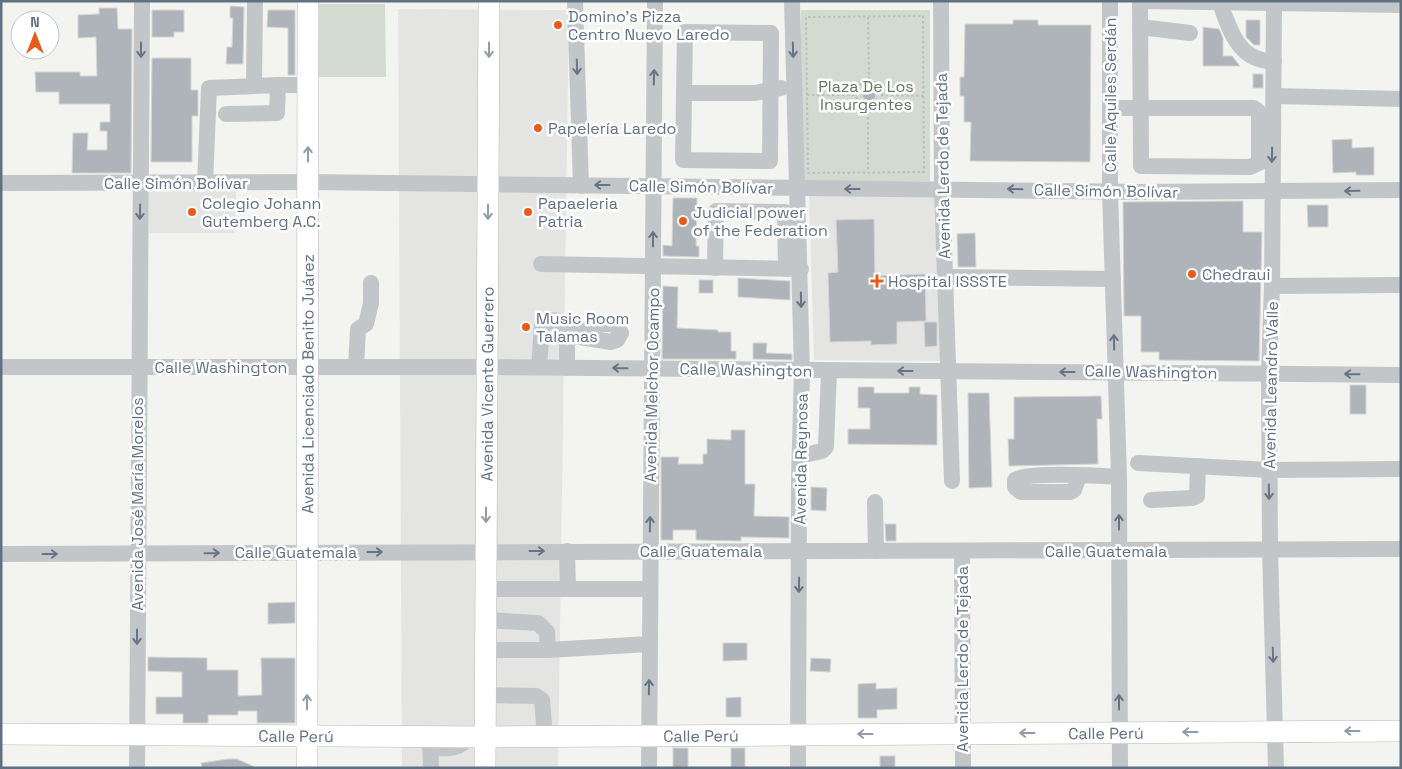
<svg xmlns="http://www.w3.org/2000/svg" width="1402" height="769" viewBox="0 0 1402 769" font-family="'Space Grotesk',sans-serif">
  <rect width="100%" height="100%" fill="#f3f4ef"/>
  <g fill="#e4e5e3">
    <path d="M398 9 569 10 558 768H402Z"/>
    <path d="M149 191H236L235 233H149Z"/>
    <path d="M809 194 936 196 943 361 814 360Z"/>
  </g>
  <g fill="#d3dbd0">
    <path d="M315 4H385L386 77H315Z"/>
    <rect x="801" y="10" width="129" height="171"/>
  </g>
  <g fill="#aeb4ba" stroke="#d5d5d2">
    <path d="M230 6 244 7 243 64H226L227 47H232L233 18H230Z"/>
    <path d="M99 8H117L118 29H132L131 173H72L73 133H88L87 150H107V131H100V122H110V104H59V92H36L35 72H80V76H97L96 37 78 38V15L99 14Z"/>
    <path d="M152 10H184V32H174V37H152Z"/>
    <path d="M268 10H295V75H288V28L267 27Z"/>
    <path d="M1013 20H1038V25H1091L1090 162 970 161 971 122H964V96H960V77H964L965 24H1013Z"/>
    <path d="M1246 20H1260V45H1254L1246 37Z"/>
    <path d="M1203 27 1219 29 1223 38V56H1232L1240 66H1203Z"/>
    <path d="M152 58H191V90H198V116H192V162H151Z"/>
    <rect x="1253" y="74" width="10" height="14"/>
    <circle cx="869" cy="94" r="7"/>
    <path d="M1352 139V148L1374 147V175H1356V172L1333 173 1332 140Z"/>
    <path d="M673 198H697L696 246H699V257L663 256V245L672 246Z"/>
    <path d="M1243 201V232H1262L1259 361 1159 360V352H1141V316H1124L1123 202Z"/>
    <path d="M1307 205H1328V227H1308Z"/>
    <path d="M874 219 875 276 925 274 926 321 897 322V344L871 345V341L830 342 828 273 838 272 836 220Z"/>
    <path d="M975 233 976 267H958L957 234Z"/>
    <path d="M738 278 790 281V300L738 297Z"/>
    <rect x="699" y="280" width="14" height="13"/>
    <path d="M663 286 678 287 677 328 718 330V332H731V351H736V359H662Z"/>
    <path d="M924 322H937V346L925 347Z"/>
    <path d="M753 343H767L766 353 792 354V360L753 359Z"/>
    <rect x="1350" y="385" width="16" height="29"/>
    <path d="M858 387H874V393H909V387H920V394L937 395V445L848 444V429H870V408H858Z"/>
    <path d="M968 393H989L992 487 969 488Z"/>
    <path d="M1101 396 1102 419H1097L1098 464 1009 466 1008 439H1014V397Z"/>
    <path d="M731 430H745V484H755L754 516 789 517V538L741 537V541L696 540V530H673V540H661V457H679L678 464H703V454H707V439L731 440Z"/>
    <path d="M811 487 827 488 826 511 811 510Z"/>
    <path d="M885 524H896V541H886Z"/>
    <path d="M295 602V623L268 624V603Z"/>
    <path d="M723 643H747V660L723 661Z"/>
    <path d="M148 657 207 658V670H238V696L262 695 261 658H295V723H257V711H238V715H208V723H183V714H156V697H182V672L148 671Z"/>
    <path d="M811 658 831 659 830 672 810 671Z"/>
    <path d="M876 683V689L897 688V709L877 710V718H858V684Z"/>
    <path d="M741 697V717H726V698Z"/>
    <rect x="673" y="748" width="15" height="20"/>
    <rect x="731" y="748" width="14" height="20"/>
    <rect x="880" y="756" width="15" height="12"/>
    <path d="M228 759H237L257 768H202L201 763Z"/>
  </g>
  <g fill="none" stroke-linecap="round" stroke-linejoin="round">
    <g stroke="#b3b7bb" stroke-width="22">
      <g id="major">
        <path id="s1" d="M1 734 485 737 1401 731"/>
        <path id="s2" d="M307 768 308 1"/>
        <path id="s3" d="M485 768 489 1"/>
      </g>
    </g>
    <g stroke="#bcbec0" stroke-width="2" stroke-dasharray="2.5 2.5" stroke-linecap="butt">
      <path d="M923 16 924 172 808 173 806 17Z"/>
      <path d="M868 17 869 82"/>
      <circle cx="869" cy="94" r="13"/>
      <path d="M807 95H856"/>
      <path d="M881 95 924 96"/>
      <path d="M868 107V172"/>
    </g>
    <g stroke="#c3c6c9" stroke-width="16">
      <path d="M575 1 581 186"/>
      <path d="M792 1 802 371 799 480 798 768"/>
      <path d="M941 1 942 188 952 481"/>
      <path d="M1110 1V191L1119 477 1120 768"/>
      <path d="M1140 1 1401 5"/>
      <path d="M1274 1 1272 286 1269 373 1270 550 1276 768"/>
      <path d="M1220 3C1230 31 1239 62 1274 61"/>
      <path d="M1140 27 1190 33"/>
      <path d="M685 32 771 33 770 161 683 160Z"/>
      <path d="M278 85H308"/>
      <path d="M254 86 255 1"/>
      <path d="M684 93H755L781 88"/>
      <path d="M1274 96 1401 99"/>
      <path d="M1110 108H1254L1259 112V163L1250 167 1141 166 1140 1"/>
      <path d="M1 183 308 182 1141 192 1401 190"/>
      <path d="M205 183 209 88 278 85 277 113 226 114"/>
      <path d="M541 264 801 269"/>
      <path d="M715 268 716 211 785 212 786 269"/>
      <path d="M946 277 1113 279"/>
      <path d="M1272 286 1401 285"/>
      <path d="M567 335 611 342 617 340 621 333 614 324H603L573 335"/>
      <path d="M1 367H487L1401 375"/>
      <path d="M356 367 358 329 366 324 371 303V283"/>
      <path d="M539 367 542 325 554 320 563 322 567 327V368"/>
      <path d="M800 456 822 451 826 447 829 371"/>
      <path d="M1138 463 1269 470 1401 469"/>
      <path d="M1079 476 1074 490 1070 492H1021L1015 487V480C1023 471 1103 476 1119 477"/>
      <path d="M1151 500 1192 498 1197 496 1198 466"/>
      <path d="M875 502 876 551"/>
      <path d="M567 551 568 589"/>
      <path d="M962 551 963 768"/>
      <path d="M1 554 1401 549"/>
      <path d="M486 589H650"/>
      <path d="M486 620 538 623 547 632 548 650"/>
      <path d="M485 650H548L649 644"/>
      <path d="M485 695 536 696 542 700 545 736"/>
      <path d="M430 738 431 768"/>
      <path d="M430 748C447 748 459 751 469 736"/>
      <path d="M137 768 142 1"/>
      <path d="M649 768 655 1"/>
    </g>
    <use href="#major" stroke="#fff" stroke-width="21"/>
  </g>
  <defs><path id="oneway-shaft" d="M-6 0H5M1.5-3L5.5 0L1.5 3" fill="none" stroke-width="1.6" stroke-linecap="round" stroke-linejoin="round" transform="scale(1.25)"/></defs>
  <g stroke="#667586">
    <use href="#oneway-shaft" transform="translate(141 50) rotate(90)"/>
    <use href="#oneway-shaft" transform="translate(793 50) rotate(89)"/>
    <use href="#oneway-shaft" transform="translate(577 67) rotate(88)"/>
    <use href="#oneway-shaft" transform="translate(654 77) rotate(-89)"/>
    <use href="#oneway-shaft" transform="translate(1272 155) rotate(91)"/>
    <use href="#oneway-shaft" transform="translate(602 185) rotate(180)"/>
    <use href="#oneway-shaft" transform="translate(852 189) rotate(180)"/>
    <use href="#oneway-shaft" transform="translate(1015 189) rotate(-179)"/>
    <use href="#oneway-shaft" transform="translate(1352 191) rotate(179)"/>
    <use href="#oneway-shaft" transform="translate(140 212) rotate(91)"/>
    <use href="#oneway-shaft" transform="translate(653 239) rotate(-90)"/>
    <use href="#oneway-shaft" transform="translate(801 300) rotate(89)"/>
    <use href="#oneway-shaft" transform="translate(1114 342) rotate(-91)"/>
    <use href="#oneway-shaft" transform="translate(620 368) rotate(-179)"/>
    <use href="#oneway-shaft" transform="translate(905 371) rotate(-180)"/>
    <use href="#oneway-shaft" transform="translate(1067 372) rotate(-180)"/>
    <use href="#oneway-shaft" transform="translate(1352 374) rotate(-179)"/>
    <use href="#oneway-shaft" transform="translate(1269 492) rotate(89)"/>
    <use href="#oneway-shaft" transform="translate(1119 522) rotate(-90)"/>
    <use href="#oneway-shaft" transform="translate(650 524) rotate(-89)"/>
    <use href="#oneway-shaft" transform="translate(537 551)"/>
    <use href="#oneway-shaft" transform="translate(375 552)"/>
    <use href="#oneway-shaft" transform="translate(212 553) rotate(-1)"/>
    <use href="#oneway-shaft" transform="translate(50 554)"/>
    <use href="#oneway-shaft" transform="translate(799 585) rotate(91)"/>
    <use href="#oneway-shaft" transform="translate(137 637) rotate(90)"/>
    <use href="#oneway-shaft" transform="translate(1273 655) rotate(88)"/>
    <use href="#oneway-shaft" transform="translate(649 687) rotate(-89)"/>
    <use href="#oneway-shaft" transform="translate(1119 702) rotate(-90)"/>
  </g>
  <g stroke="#909ca8">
    <use href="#oneway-shaft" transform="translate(489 50) rotate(90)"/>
    <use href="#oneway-shaft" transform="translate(308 154) rotate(-90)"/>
    <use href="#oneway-shaft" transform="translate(488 212) rotate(90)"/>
    <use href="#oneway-shaft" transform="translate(486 515) rotate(90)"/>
    <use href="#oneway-shaft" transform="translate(307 702) rotate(-90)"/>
    <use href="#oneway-shaft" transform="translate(1352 731) rotate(180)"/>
    <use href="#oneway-shaft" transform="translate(1190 732) rotate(180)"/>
    <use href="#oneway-shaft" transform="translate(1027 733) rotate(180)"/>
    <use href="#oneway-shaft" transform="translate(865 734) rotate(180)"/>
  </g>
  <g fill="#e95b1a" stroke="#fff" stroke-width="2">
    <circle cx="558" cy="25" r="5"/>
    <circle cx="538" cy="128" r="5"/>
    <circle cx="192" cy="212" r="5"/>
    <circle cx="528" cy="212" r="5"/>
    <circle cx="683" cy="221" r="5"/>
    <circle cx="1192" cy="274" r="5"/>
    <path d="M874.5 273.5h5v5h5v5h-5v5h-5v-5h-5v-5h5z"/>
    <circle cx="526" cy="327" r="5"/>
  </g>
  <g text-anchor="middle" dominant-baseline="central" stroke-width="5" stroke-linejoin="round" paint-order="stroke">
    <g font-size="16" fill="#617182" stroke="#fff" text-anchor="start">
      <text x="568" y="16">Domino's Pizza<tspan x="568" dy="18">Centro Nuevo Laredo</tspan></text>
      <text x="548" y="128">Papelería Laredo</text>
      <text x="202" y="203">Colegio Johann<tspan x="202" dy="18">Gutemberg A.C.</tspan></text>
      <text x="538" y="203">Papaeleria<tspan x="538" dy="18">Patria</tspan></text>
      <text x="693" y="212">Judicial power<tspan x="693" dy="18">of the Federation</tspan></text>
      <text x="1202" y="274">Chedraui</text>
      <text x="888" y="281">Hospital ISSSTE</text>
      <text x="536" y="318">Music Room<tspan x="536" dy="18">Talamas</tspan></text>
    </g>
    <g font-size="16" fill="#637960" stroke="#fff">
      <text x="866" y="86">Plaza De Los<tspan x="866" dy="18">Insurgentes</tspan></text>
    </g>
    <g font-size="16" fill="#617182" stroke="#fff">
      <text transform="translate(1110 95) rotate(-90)">Calle Aquiles Serdán</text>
      <text transform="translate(943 166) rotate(-91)">Avenida Lerdo de Tejada</text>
      <text x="176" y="183">Calle Simón Bolívar</text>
      <text transform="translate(701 187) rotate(1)">Calle Simón Bolívar</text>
      <text transform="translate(1106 191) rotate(1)">Calle Simón Bolívar</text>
      <text x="221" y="367">Calle Washington</text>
      <text transform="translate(746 370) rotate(1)">Calle Washington</text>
      <text transform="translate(1151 372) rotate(1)">Calle Washington</text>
      <text stroke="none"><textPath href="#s2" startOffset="384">Avenida Licenciado Benito Juárez</textPath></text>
      <text stroke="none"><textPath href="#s3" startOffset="384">Avenida Vicente Guerrero</textPath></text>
      <text transform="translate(652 385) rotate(-89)">Avenida Melchor Ocampo</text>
      <text transform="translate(1271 385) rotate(-89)">Avenida Leandro Valle</text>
      <text transform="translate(801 459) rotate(-89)">Avenida Reynosa</text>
      <text transform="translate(137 504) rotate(-90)">Avenida José María Morelos</text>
      <text x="701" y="551">Calle Guatemala</text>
      <text x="1106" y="551">Calle Guatemala</text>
      <text x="296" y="552">Calle Guatemala</text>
      <text transform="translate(962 659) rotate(-90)">Avenida Lerdo de Tejada</text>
      <text stroke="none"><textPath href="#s1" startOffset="1105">Calle Perú</textPath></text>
      <text stroke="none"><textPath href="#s1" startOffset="295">Calle Perú</textPath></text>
      <text stroke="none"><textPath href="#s1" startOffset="700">Calle Perú</textPath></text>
    </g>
  </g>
  <rect width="1402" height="769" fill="none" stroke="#617182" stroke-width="5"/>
  <g transform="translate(35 35)"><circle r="24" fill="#ffffff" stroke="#c0c6cd"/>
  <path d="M0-4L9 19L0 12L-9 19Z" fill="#e95b1a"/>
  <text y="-8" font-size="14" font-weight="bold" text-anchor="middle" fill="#617182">N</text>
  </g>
</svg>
